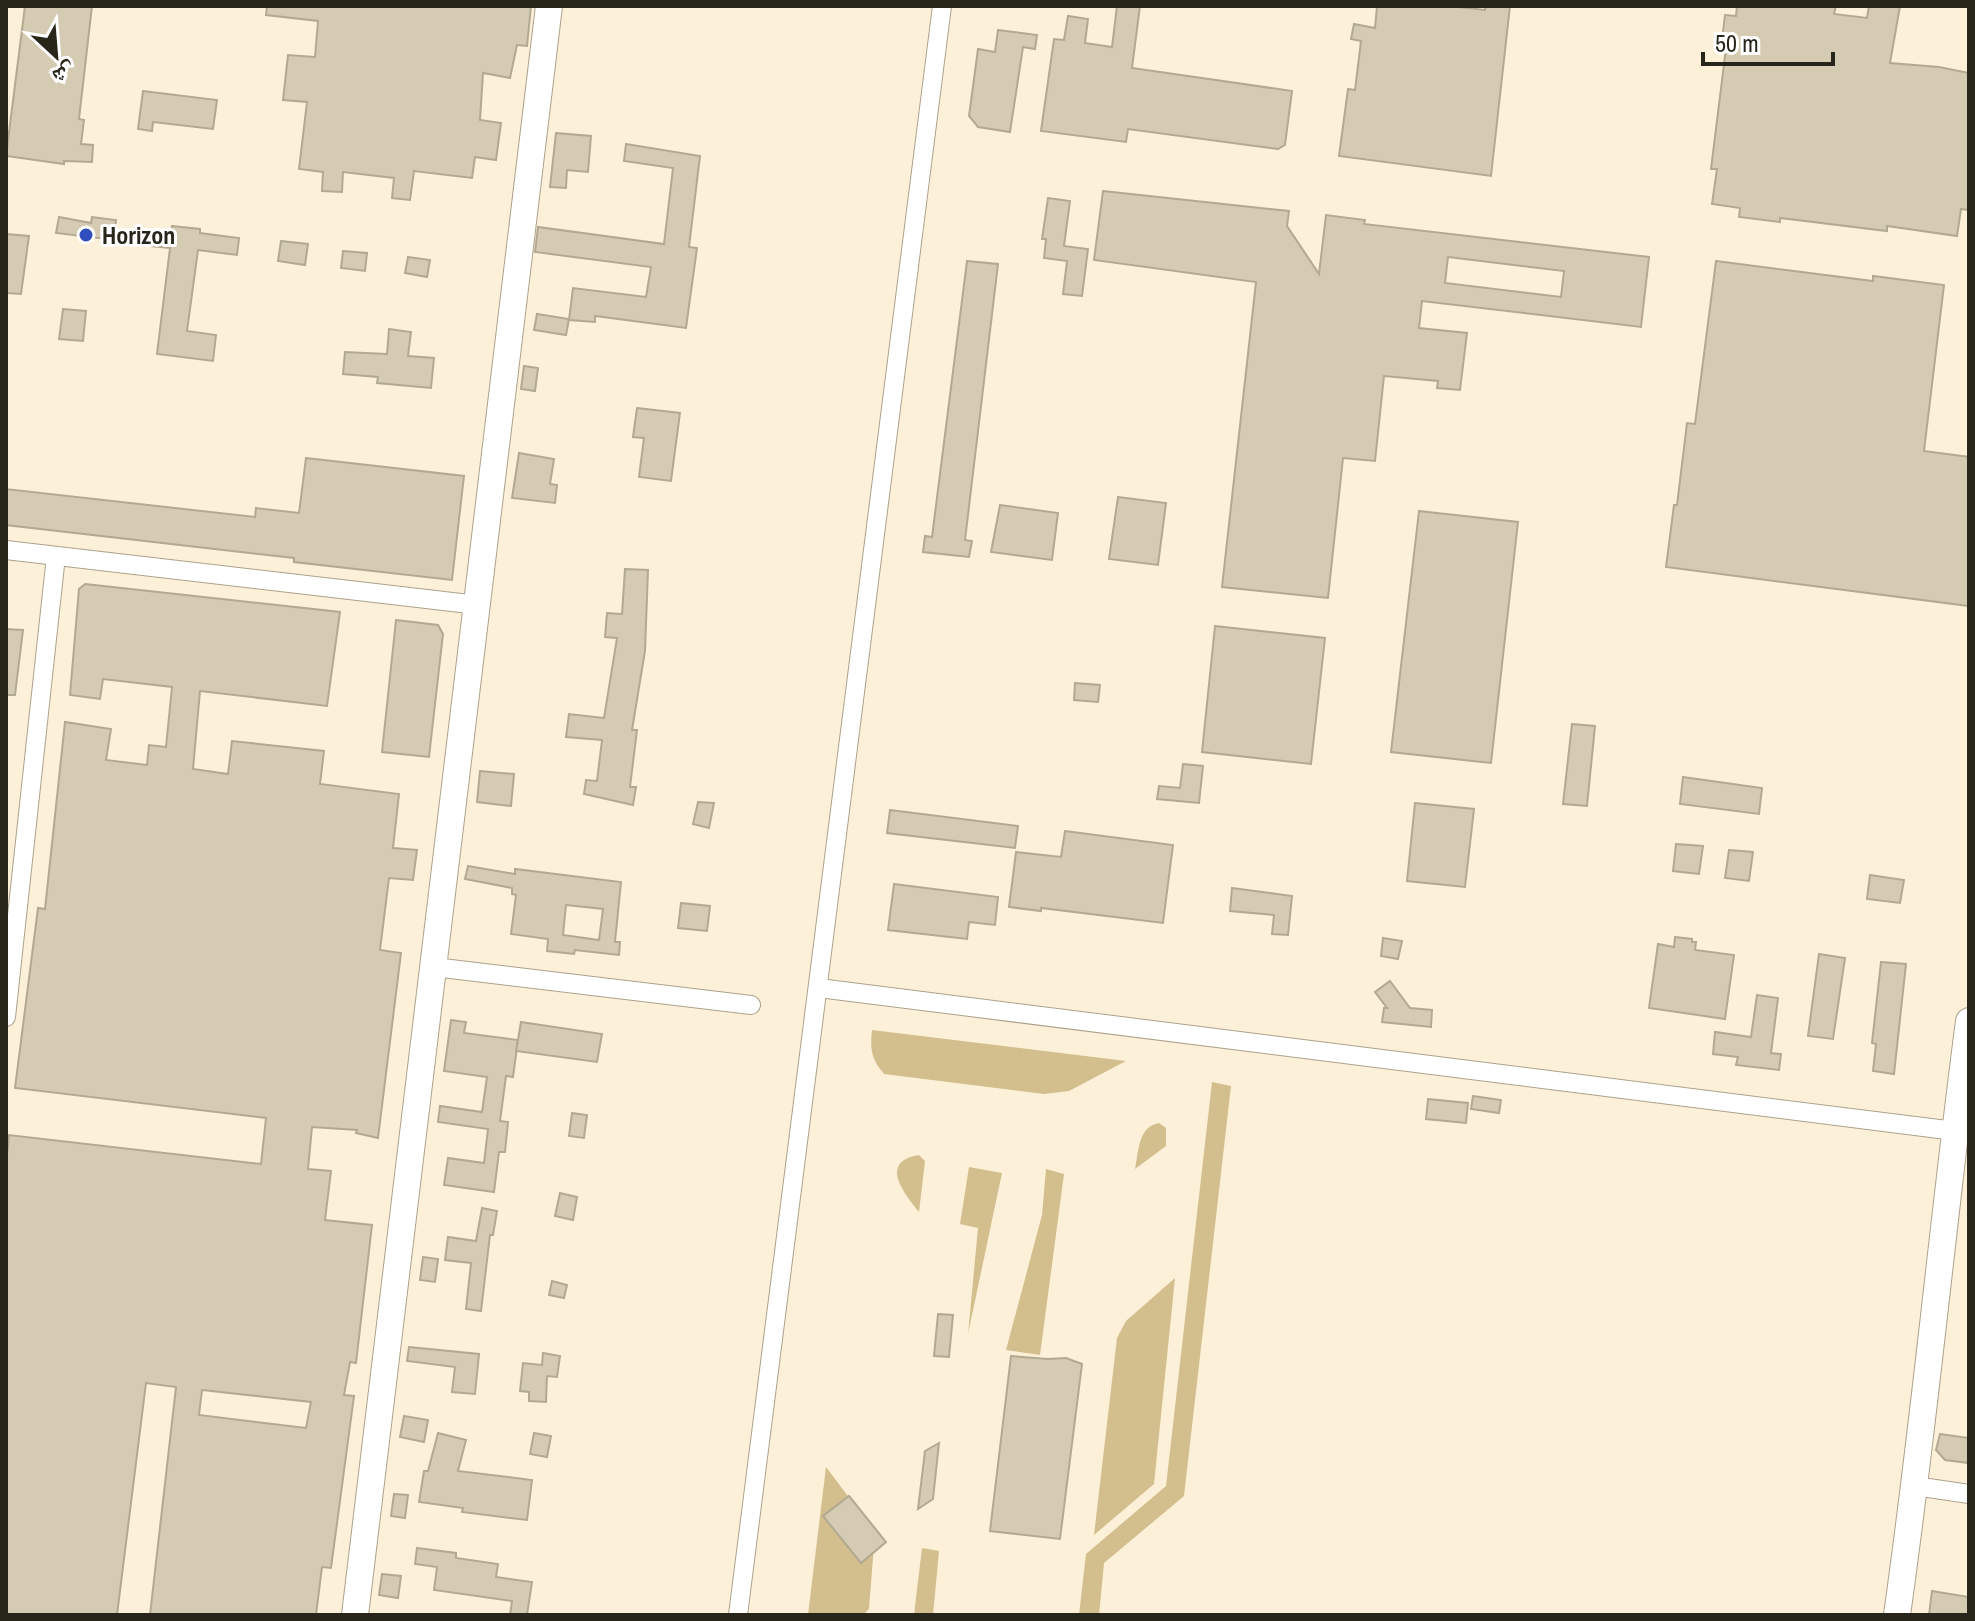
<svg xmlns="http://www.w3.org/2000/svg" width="1975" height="1621" viewBox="0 0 1975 1621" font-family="'Archivo Narrow','Noto Naskh Arabic',sans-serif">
  <rect width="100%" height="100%" fill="#fcf1d8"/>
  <g fill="#d3be8d">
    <path d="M872 1030 1126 1061 1069 1091 1044 1094 884 1074C871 1059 870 1049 872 1030Z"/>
    <path d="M1212 1082 1231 1086 1184 1496 1104 1563 1099 1615H1079L1086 1554 1166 1486Z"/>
    <path d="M1159 1123 1166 1128V1146L1135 1169C1139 1150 1138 1127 1159 1123Z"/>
    <path d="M919 1155 925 1161 919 1212C906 1195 877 1162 919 1155Z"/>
    <path d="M969 1167 1002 1173 968 1334 978 1228 960 1224Z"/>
    <path d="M1046 1169 1064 1174 1040 1355 1006 1350 1042 1215Z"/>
    <path d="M1175 1278 1154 1484 1094 1535 1117 1338 1126 1321Z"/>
    <path d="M826 1467 875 1532 869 1609 863 1615H808Z"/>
    <path d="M922 1548 939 1551 933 1615H914Z"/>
  </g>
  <g fill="#d5cab2" stroke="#b2a991" stroke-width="2" fill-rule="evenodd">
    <path d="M25 6H92L79 119 84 120 81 144 93 145 92 162 64 161V164L6 156Z"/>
    <path d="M267 6H531L527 46 517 45 510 78 483 73 480 120 501 123 496 160 475 157 472 178 414 171 410 200 392 198 394 178 343 172 342 192 322 191 323 172 299 169 307 102 283 100 288 55 315 57 318 21 266 15Z"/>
    <path d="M1117 6H1140L1132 68 1292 91 1285 145 1278 149 1128 129 1126 142 1041 131 1054 39 1064 40 1068 16 1088 19 1085 43 1112 47Z"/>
    <path d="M1377 6H1449L1485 10V6H1510L1491 176 1339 156 1348 89 1355 90 1361 41 1351 39 1354 24 1375 28Z"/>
    <path d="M1737 6H1836L1834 14 1867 18 1869 6H1900L1890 63 1939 67 1969 73V210L1961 209 1957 236 1887 226V231L1780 218V222L1739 217 1740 208 1712 204 1717 169H1711L1727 40H1722L1725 15 1736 16Z"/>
    <path d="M998 30 1037 35 1035 49 1023 47 1010 132 978 127 969 116 978 49 995 52Z"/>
    <path d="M143 91 217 100 213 129 153 122 152 131 138 129Z"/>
    <path d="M556 133 591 136 588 172 567 170 566 188 550 187Z"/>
    <path d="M626 144 700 156 689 247 697 248 686 328 595 316V322L569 320 573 288 646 297 651 267 535 252 538 227 664 244 673 168 624 161Z"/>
    <path d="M1103 191 1289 211 1287 226 1319 274 1326 215 1365 220 1364 224 1649 257 1641 327 1422 301 1419 328 1467 333 1460 390 1437 388 1438 381 1384 376 1375 461 1343 458 1328 598 1222 587 1256 282 1094 260ZM1448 257 1564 271 1561 297 1445 283Z"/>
    <path d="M1048 198 1070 201 1064 246 1088 249 1082 296 1063 294 1067 261 1044 258 1046 239H1042Z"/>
    <path d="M59 217 91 223 92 217 116 220 114 240 56 233Z"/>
    <path d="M172 226 200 229V233L239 238 237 255 198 250 187 331 216 335 213 361 157 354 170 248 151 246 153 232 171 234Z"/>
    <path d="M6 234 29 236 21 294 6 293Z"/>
    <path d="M281 241 308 244 305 265 278 261Z"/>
    <path d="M343 251 367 253 365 271 341 268Z"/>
    <path d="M408 257 430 260 427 277 405 273Z"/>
    <path d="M967 261 998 264 965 540 972 541 969 557 923 552 925 536 932 537Z"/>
    <path d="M1716 261 1873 281V276L1944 285 1924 451 1969 457V606L1666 567 1674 505H1677L1687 423 1695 424Z"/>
    <path d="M63 309 86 311 83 341 59 339Z"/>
    <path d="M537 314 569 319 566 335 534 330Z"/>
    <path d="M389 329 411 332 408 356 434 358 431 388 377 383 378 377 343 374 345 352 387 354Z"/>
    <path d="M524 366 538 368 535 391 521 389Z"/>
    <path d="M637 408 680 413 671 481 639 477 644 438 633 437Z"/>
    <path d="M519 453 554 459 550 484 557 485 555 503 512 498Z"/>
    <path d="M306 458 464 476 452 580 294 562V558L6 525V489L255 517 256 508 299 513Z"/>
    <path d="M1118 497 1166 503 1158 565 1109 559Z"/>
    <path d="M1000 505 1058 513 1052 560 991 552Z"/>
    <path d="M1419 511 1518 522 1491 763 1391 752Z"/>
    <path d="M625 569 648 570 645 651 632 730H637L630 787H636L633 805 584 794 586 780 597 781 602 740 566 737 569 714 604 718 617 638 605 637 607 613 622 614Z"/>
    <path d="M85 584 340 612 327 706 200 691 193 769 228 774 232 741 324 751 320 784 399 794 393 848 417 850 413 880 389 878 380 950 401 953 378 1138 356 1133 357 1130 312 1127 308 1169 331 1171 325 1220 372 1225 356 1363 350 1362 344 1395 354 1396 331 1568 322 1567 316 1615H150L176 1387 146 1383 117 1615H6V1165L9 1135 261 1164 266 1118 15 1088 38 908 45 909 65 722 111 729 106 760 147 765 149 745 166 747 172 687 103 679 100 699 70 695 79 589ZM202 1390 311 1402 306 1428 199 1415Z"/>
    <path d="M396 620 438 625 443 634 429 757 382 752Z"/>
    <path d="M1215 626 1325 638 1311 764 1202 752Z"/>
    <path d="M6 629 23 630 15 695H6Z"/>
    <path d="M1075 683 1100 685 1098 702 1074 700Z"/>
    <path d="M1572 724 1595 726 1587 806 1563 804Z"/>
    <path d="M1183 764 1203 766 1199 803 1157 799 1159 786 1180 788Z"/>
    <path d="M480 771 514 774 511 806 477 802Z"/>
    <path d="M1683 777 1762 788 1759 814 1680 804Z"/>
    <path d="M698 802 714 803 709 828 693 824Z"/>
    <path d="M1415 803 1474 809 1465 887 1407 881Z"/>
    <path d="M890 810 1018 826 1015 848 887 833Z"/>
    <path d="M1065 831 1173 845 1163 923 1041 908V911L1009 907 1016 852 1061 857Z"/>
    <path d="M1676 844 1703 846 1699 874 1673 871Z"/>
    <path d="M1729 850 1753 852 1749 881 1725 878Z"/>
    <path d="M468 866 515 874V869L621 882 615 942H620L619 955 575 950 574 954 547 951 548 939 511 934 516 895 512 894V888L465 879ZM566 905 603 909 599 940 563 935Z"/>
    <path d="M1870 875 1904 880 1900 903 1867 899Z"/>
    <path d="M894 884 998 897 995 925 969 922 967 939 888 930Z"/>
    <path d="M1232 888 1292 896 1288 935 1272 934 1274 915 1230 911Z"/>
    <path d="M681 903 710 906 707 931 678 928Z"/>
    <path d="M1675 937 1692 939V942H1696L1695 950 1734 955 1725 1019 1649 1008 1658 944 1674 947Z"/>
    <path d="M1383 938 1402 941 1398 959 1381 956Z"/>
    <path d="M1819 954 1845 958 1833 1039 1808 1036Z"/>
    <path d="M1881 962 1906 964 1894 1074 1873 1071 1876 1044 1872 1043Z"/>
    <path d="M1390 981 1410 1008 1432 1010 1431 1027 1382 1022 1384 1008H1387L1375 992Z"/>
    <path d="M1757 995 1778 998 1771 1053 1781 1054 1779 1070 1736 1065 1738 1057 1713 1054 1715 1032 1751 1037Z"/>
    <path d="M451 1020 466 1022 464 1033 518 1040 513 1077 506 1076 500 1121 508 1122 505 1152H499L494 1192 444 1185 448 1158 484 1163 488 1129 438 1122 440 1106 482 1112 487 1077 444 1071Z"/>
    <path d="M521 1022 602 1034 597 1062 516 1051Z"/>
    <path d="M1473 1096 1501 1100 1499 1113 1471 1109Z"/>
    <path d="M1428 1099 1468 1103 1466 1123 1426 1119Z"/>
    <path d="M572 1113 587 1115 584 1138 569 1136Z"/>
    <path d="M560 1193 577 1197 573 1220 555 1216Z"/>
    <path d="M482 1208 497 1211 493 1235H490L481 1311 466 1309 471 1263 445 1260 448 1237 476 1241Z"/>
    <path d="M423 1257 438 1259 435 1282 420 1280Z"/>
    <path d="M552 1281 567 1285 564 1298 549 1295Z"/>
    <path d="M938 1314 953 1315 949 1357 934 1356Z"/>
    <path d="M409 1347 479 1354 475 1394 452 1392 455 1367 407 1361Z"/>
    <path d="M543 1353 560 1356 557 1377 547 1376 546 1402 529 1401V1392L520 1391 523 1363 542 1365Z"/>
    <path d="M1011 1356 1048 1359 1066 1358 1082 1364 1060 1539 990 1531Z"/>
    <path d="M404 1416 428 1420 424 1442 400 1437Z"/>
    <path d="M438 1433 466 1440 458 1471 532 1480 527 1520 462 1512 463 1508 419 1502 424 1471H428Z"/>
    <path d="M534 1433 551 1436 547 1457 530 1454Z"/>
    <path d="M1940 1434 1969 1438V1463L1945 1460 1936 1450Z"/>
    <path d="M939 1443 933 1499 918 1509 925 1451Z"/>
    <path d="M394 1494 408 1495 405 1518 391 1516Z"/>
    <path d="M849 1496 886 1542 861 1563 823 1516Z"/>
    <path d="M417 1548 456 1553V1558L498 1564 496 1577 532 1582 527 1615H510L512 1601 434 1590 437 1567 415 1564Z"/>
    <path d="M382 1574 401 1576 398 1598 379 1595Z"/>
    <path d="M1932 1591 1969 1597V1615H1929Z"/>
  </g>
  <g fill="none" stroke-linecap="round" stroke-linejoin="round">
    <g stroke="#aca28b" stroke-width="20">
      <g id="street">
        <path d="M6 550 478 605"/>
        <path d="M434 967 751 1005"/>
        <path d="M819 988 1955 1131"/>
        <path d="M6 1017 56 556"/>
        <path d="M1915 1486 1969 1494"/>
        <path d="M738 1615 942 6"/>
      </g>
    </g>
    <g stroke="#aca28b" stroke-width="28">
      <g id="secondary">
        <path d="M355 1615 549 6"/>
        <path d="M1897 1615C1925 1418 1943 1219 1969 1021"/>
      </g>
    </g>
    <use href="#street" stroke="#fff" stroke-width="18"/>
    <use href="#secondary" stroke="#fff" stroke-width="26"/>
  </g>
  <circle fill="#304dbd" stroke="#fff" stroke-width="3" cx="86" cy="235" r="8"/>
  <g text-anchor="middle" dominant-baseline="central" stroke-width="6" stroke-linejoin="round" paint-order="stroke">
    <g font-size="24" font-weight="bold" fill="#28251b" stroke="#fff" text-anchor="start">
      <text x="102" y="235">Horizon</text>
    </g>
  </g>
  <rect width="1975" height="1621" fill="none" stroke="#28251b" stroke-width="16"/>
  <g transform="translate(56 56) rotate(154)" stroke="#ffffff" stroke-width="6" paint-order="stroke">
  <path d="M0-6L14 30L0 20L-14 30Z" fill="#28251b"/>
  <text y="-12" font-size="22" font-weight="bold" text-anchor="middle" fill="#28251b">ش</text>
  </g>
  <path d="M1703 52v12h130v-12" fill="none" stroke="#28251b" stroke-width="4"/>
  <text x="1715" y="52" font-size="24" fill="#28251b" stroke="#ffffff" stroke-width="6" paint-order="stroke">50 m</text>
</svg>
